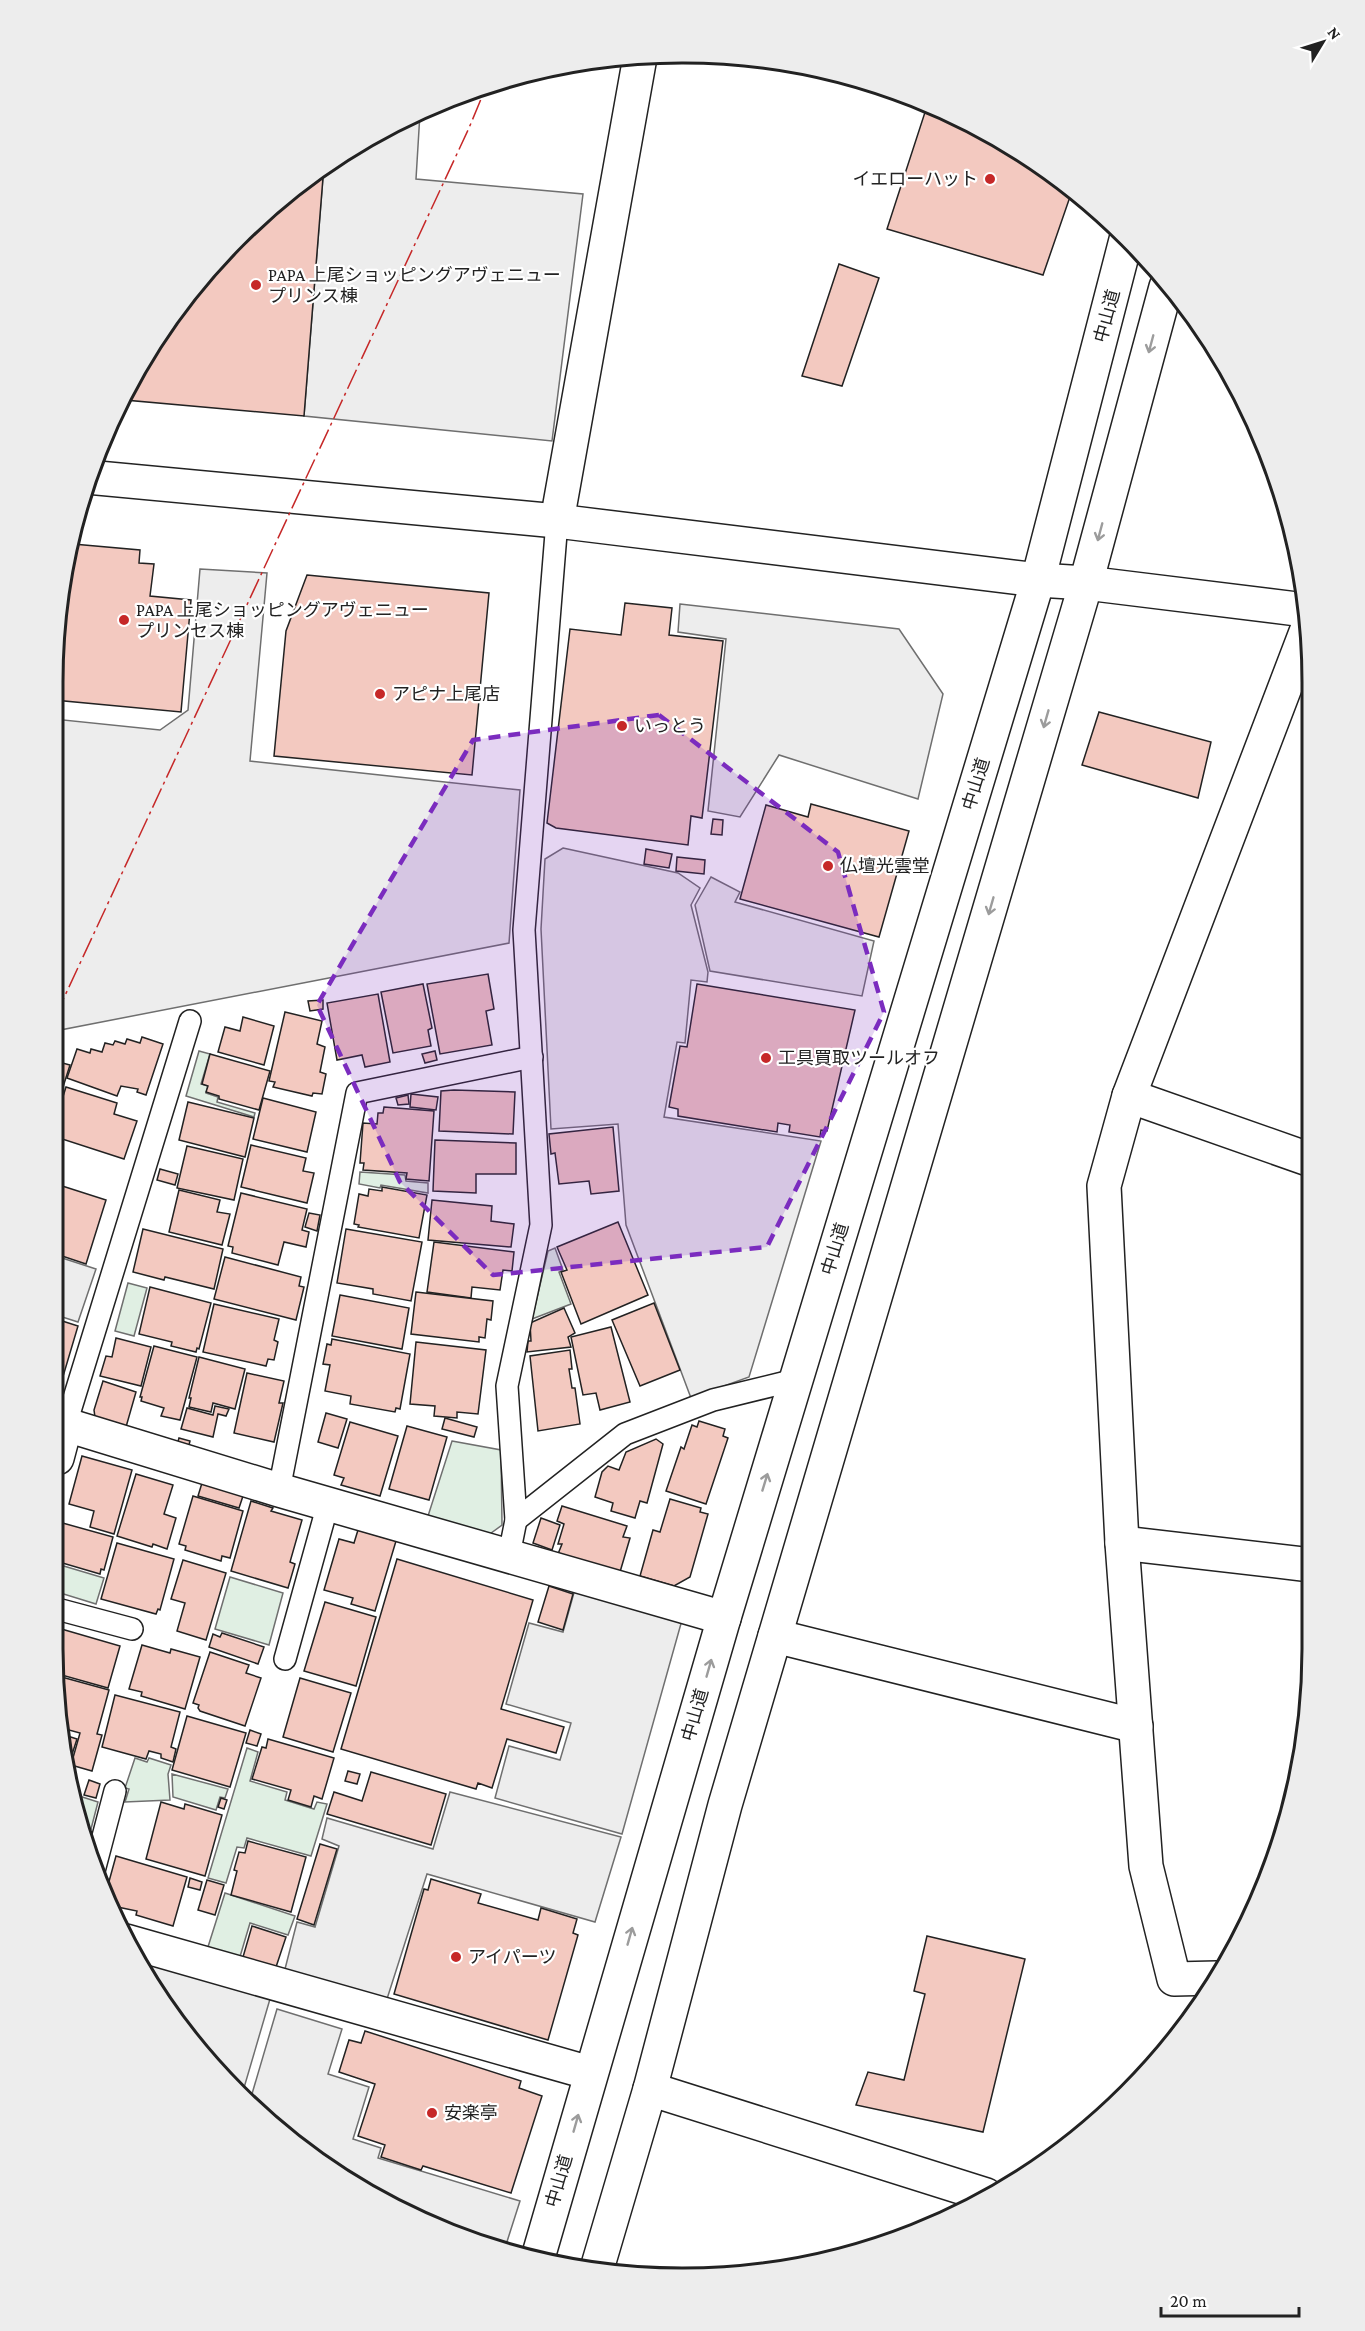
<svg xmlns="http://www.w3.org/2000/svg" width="1365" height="2331" viewBox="0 0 1365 2331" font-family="'Crimson Pro','Noto Sans JP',serif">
  <rect width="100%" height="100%" fill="#fff"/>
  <g fill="#e0efe3" stroke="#6f6f6f" stroke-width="1.5">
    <path d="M199 1051 210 1054 201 1084 208 1086 206 1093 218 1097 217 1102 255 1113 254 1117 186 1096Z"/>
    <path d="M360 1172 405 1175 406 1181 428 1183V1193L381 1185 380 1188 359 1184Z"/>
    <path d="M555 1248 563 1270 559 1272 571 1304 532 1319 548 1251Z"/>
    <path d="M128 1283 147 1288 134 1336 115 1331Z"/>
    <path d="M452 1441 501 1450 502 1525 487 1536 428 1516Z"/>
    <path d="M57 1564 104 1578 96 1604 57 1592Z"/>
    <path d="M230 1577 283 1593 269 1645 215 1629Z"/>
    <path d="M247 1748 258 1752 250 1781 287 1792 285 1800 314 1809 317 1802 327 1804 311 1856 247 1838 244 1848 237 1847 226 1883 208 1878Z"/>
    <path d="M135 1758 147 1762 149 1758 171 1765 168 1774 170 1800 125 1802 129 1789 125 1788Z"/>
    <path d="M172 1774 228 1789 225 1798 220 1797 216 1810 173 1797Z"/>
    <path d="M73 1794 98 1802 91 1829 80 1826Z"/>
    <path d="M225 1893 295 1916 288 1935 250 1923 239 1960 207 1950Z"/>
  </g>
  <g fill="#ededed" stroke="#6f6f6f" stroke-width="1.5">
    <path d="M420 113 416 179 583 194 552 441 304 416 324 165 332 159Z"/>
    <path d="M200 569 267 573 250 761 520 790 509 943 55 1031 54 719 160 730 188 710Z"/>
    <path d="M680 604 899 629 943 694 918 799 779 755 740 817 708 811 726 639 678 632Z"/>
    <path d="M563 848 678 873 700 888 691 905 708 972 707 982 691 980 685 1043 677 1042 664 1117 821 1141 749 1377 691 1398 626 1225 618 1124 551 1129 541 929 545 859Z"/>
    <path d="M711 877 740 892 735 902 874 941 862 996 710 971 695 905Z"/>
    <path d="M56 1256 96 1269 78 1322 56 1315Z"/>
    <path d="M575 1589 682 1620 622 1834 495 1798 509 1746 560 1760 571 1723 506 1704 529 1623 563 1632Z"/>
    <path d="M450 1792 621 1837 595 1922 427 1874 386 2002 285 1969 297 1922 315 1927 339 1846 322 1839 327 1818 433 1849Z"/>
    <path d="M138 1960 270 1999 241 2098 182 2032Z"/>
    <path d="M277 2009 342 2029 328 2074 369 2087 353 2139 381 2148 378 2158 520 2201 504 2251 404 2214 332 2172 249 2104Z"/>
  </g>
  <g fill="#f3c9c0" stroke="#222" stroke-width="1.5">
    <path d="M928 103 1032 158 1072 191 1043 275 887 229Z"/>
    <path d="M324 165 304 416 125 400 158 333 237 237Z"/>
    <path d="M839 264 879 278 842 386 802 376Z"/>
    <path d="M73 544 140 550 139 563 154 564 150 596 191 600 181 712 54 700V641Z"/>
    <path d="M307 575 489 593 472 775 274 756 286 631Z"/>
    <path d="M625 603 672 608 669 635 723 641 702 818 691 816 688 845 556 828 547 823 570 629 621 635Z"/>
    <path d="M1099 712 1211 742 1198 798 1082 765Z"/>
    <path d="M811 804 909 831 879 937 740 899 766 805 808 817Z"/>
    <path d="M713 819 723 820 722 835 711 834Z"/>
    <path d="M646 849 672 854 669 868 644 864Z"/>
    <path d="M677 857 705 860 704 874 676 871Z"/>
    <path d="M488 974 494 1009 486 1011 492 1045 440 1054 427 984Z"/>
    <path d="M423 984 432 1028 428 1030 431 1046 393 1053 381 992Z"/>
    <path d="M697 984 855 1010 827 1131 821 1130 820 1137 789 1132 790 1125 778 1123 777 1132 678 1116V1109L669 1107 680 1046 687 1047Z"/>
    <path d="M378 994 390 1062 365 1067 362 1055 337 1060 327 1003Z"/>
    <path d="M323 1000V1009L310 1011 308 1001Z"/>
    <path d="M285 1012 322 1021 317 1044 325 1047 320 1072 326 1074 322 1094 313 1093 312 1096 273 1087 275 1082 269 1081Z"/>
    <path d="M243 1017 274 1026 264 1065 218 1052 225 1027 240 1031Z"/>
    <path d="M142 1037 163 1044 146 1095 137 1092 138 1089 121 1086 117 1096 67 1078 77 1049 90 1053 91 1049 102 1052 105 1043 113 1045 115 1041 125 1044 127 1039 140 1043Z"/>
    <path d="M435 1051 437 1060 425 1063 422 1054Z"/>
    <path d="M210 1054 270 1071 259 1110 219 1099V1096L206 1092 208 1086 202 1084Z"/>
    <path d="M55 1061 70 1065 56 1109Z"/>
    <path d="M66 1087 117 1103 114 1114 137 1121 124 1159 56 1137V1119Z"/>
    <path d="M454 1090 515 1092 513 1134 439 1131 441 1091Z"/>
    <path d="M411 1094 438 1097 436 1110 410 1107Z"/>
    <path d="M408 1095 409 1104 398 1105 396 1098Z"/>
    <path d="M263 1098 316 1112 307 1152 253 1139Z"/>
    <path d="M188 1102 254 1118 245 1157 179 1140Z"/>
    <path d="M384 1107 434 1111 429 1181 406 1179 407 1173 363 1170 364 1163H360L363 1123 377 1124 378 1113H383Z"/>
    <path d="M613 1127 619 1191 591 1194 589 1181 559 1184 555 1153 551 1154 549 1134Z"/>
    <path d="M435 1140 516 1143V1174H476V1193L433 1191Z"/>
    <path d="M251 1145 306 1158 303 1171 314 1173 307 1203 241 1187Z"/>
    <path d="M187 1146 243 1159 234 1200 177 1188Z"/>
    <path d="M160 1169 178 1174 175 1185 157 1180Z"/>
    <path d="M56 1184 106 1200 86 1264 56 1254Z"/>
    <path d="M382 1187 427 1195 419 1238 358 1227 359 1225 354 1224 359 1194 368 1196 369 1189 382 1191Z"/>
    <path d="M179 1190 220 1200 217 1212 230 1214 222 1245 169 1232Z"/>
    <path d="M241 1193 307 1209 302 1230 309 1232 306 1247 284 1242 278 1265 232 1253 233 1247 228 1246Z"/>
    <path d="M432 1200 492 1206 491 1221 514 1224 511 1247 428 1240Z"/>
    <path d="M309 1213 320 1215 317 1231 305 1227Z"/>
    <path d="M618 1222 648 1295 581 1324 561 1272 567 1270 557 1247Z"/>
    <path d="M143 1229 223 1249 214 1289 165 1277 164 1280 133 1272Z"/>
    <path d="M346 1229 422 1242 411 1301 373 1294V1289L337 1283Z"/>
    <path d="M434 1242 514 1252 512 1271 503 1270 500 1290 472 1287 471 1298 427 1292Z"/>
    <path d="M225 1257 301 1277 299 1286 304 1287 296 1320 214 1299Z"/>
    <path d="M150 1287 211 1303 199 1349 197 1348 196 1352 171 1346 172 1342 139 1334Z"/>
    <path d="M416 1292 493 1301 491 1320 487 1319 485 1338 479 1337V1342L411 1334Z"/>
    <path d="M340 1295 409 1308 402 1349 332 1336Z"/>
    <path d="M654 1303 680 1370 640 1386 612 1320Z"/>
    <path d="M214 1304 279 1319 274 1340 278 1342 274 1360 268 1359 266 1366 203 1352Z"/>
    <path d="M564 1308 575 1333 568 1337 571 1347 527 1352 528 1341H531L530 1323Z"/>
    <path d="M56 1319 78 1326 59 1390 57 1389Z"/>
    <path d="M611 1327 630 1402 600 1410 596 1393 583 1395 571 1337Z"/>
    <path d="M116 1338 151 1347 141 1386 100 1376 106 1356 112 1357Z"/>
    <path d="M332 1339 410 1354 400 1409 396 1408 395 1412 350 1404 351 1396 325 1391 330 1365 323 1364 327 1344 331 1345Z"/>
    <path d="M416 1342 486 1350 478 1414 457 1412V1418L434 1416 435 1406 410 1404Z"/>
    <path d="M154 1346 197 1357 180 1420 161 1416 164 1408 141 1401 142 1397H140Z"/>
    <path d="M570 1350 572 1369H569L572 1388H575L580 1424 538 1431 530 1356Z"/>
    <path d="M199 1357 245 1369 235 1409 213 1403 211 1412 189 1407 191 1398H189Z"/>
    <path d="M247 1373 284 1381 279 1403H283L274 1442 234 1433Z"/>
    <path d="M103 1381 136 1392 126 1427 95 1417 94 1410Z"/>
    <path d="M215 1406 229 1409 226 1416 218 1414 213 1437 181 1429 187 1408 213 1415Z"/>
    <path d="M326 1413 347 1419 338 1448 318 1442Z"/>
    <path d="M445 1418 477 1427 474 1437 442 1429Z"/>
    <path d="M699 1421 725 1429 723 1436 728 1438 706 1504 666 1491 681 1447 684 1449 692 1425 697 1427Z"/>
    <path d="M350 1422 398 1436 380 1496 341 1485 344 1478 334 1475Z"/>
    <path d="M407 1426 447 1437 429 1500 389 1489Z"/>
    <path d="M179 1438 190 1441 188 1449 177 1445Z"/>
    <path d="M656 1439 663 1444 647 1503 640 1501 635 1518 611 1511 613 1503 595 1497 602 1472 608 1466 619 1470 626 1452Z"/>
    <path d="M82 1456 132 1470 114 1534 90 1527 94 1511 69 1504Z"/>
    <path d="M136 1474 173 1485 164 1514 176 1518 167 1549 153 1544 152 1547 117 1536Z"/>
    <path d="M202 1483 243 1496 239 1508 198 1496Z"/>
    <path d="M193 1496 243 1511 230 1558 222 1556 221 1561 185 1550 186 1546 179 1544Z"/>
    <path d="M670 1499 701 1508 700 1512 708 1514 690 1577 674 1586 640 1576 653 1530 660 1532Z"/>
    <path d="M251 1501 273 1508 271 1511 302 1520 290 1562 295 1564 288 1588 231 1571Z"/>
    <path d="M562 1506 627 1526 623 1537 630 1538 620 1572 558 1554 562 1544H558L564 1524 557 1521Z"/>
    <path d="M541 1518 560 1525 552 1550 533 1543Z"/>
    <path d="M59 1522 113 1537 104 1570 101 1569 100 1574 59 1562 61 1555 57 1554Z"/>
    <path d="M358 1530 396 1541 375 1611 351 1604 353 1598 324 1590 339 1539 354 1543Z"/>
    <path d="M117 1543 174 1559 160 1610 158 1609 156 1614 101 1599Z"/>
    <path d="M397 1559 533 1600 501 1709 564 1727 556 1753 507 1739 492 1788 478 1783 476 1789 341 1749Z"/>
    <path d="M183 1560 226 1573 206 1640 177 1631 185 1603 171 1599Z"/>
    <path d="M549 1586 573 1594 563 1630 538 1622Z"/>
    <path d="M325 1602 376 1617 356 1686 304 1671Z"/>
    <path d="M58 1628 120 1646 108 1688 58 1674Z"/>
    <path d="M222 1633 264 1647 258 1664 209 1647 213 1634 220 1637Z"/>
    <path d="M142 1645 170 1653 171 1649 200 1657 185 1709 141 1696 142 1692 129 1689Z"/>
    <path d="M210 1652 249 1665 246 1673 261 1678 245 1726 200 1711 198 1708 199 1705 193 1703Z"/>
    <path d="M58 1676 109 1690 97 1734 102 1735 92 1771 71 1765 80 1733 58 1727Z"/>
    <path d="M300 1678 351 1693 333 1752 283 1737Z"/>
    <path d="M115 1695 180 1712 171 1747 176 1749 173 1762 161 1758V1754L149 1751 146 1759 102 1747Z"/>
    <path d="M187 1716 246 1733 230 1787 172 1770Z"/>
    <path d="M250 1730 261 1734 257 1746 246 1743Z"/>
    <path d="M58 1733 77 1739 67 1770Z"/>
    <path d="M268 1739 334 1758 322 1799 314 1796 311 1807 288 1800 291 1790 252 1779 262 1747 266 1748Z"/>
    <path d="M348 1771 360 1774 357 1784 345 1781Z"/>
    <path d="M371 1772 446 1794 431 1845 327 1814 334 1792 362 1801Z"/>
    <path d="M89 1780 100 1784 96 1798 84 1795Z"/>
    <path d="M221 1798 227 1800 224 1809 218 1807Z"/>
    <path d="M161 1802 184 1809 185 1804 222 1815 205 1876 146 1859Z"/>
    <path d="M248 1841 306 1857 291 1912 231 1895 237 1871 234 1870 239 1852 245 1853Z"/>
    <path d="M320 1844 337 1849 314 1925 297 1919Z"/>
    <path d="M116 1856 187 1877 173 1926 136 1915 137 1911 108 1905 105 1896Z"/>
    <path d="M190 1878 202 1882 200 1890 188 1887Z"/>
    <path d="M431 1879 481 1894 478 1903 538 1920 541 1908 577 1919 573 1933 578 1935 548 2040 394 1994 424 1889 428 1890Z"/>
    <path d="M207 1880 224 1885 215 1915 198 1910Z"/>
    <path d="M252 1926 286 1937 276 1967 243 1957Z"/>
    <path d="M927 1936 1025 1959 983 2132 856 2105 868 2072 904 2080 925 1994 914 1991Z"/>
    <path d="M365 2031 521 2081 519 2088 542 2096 511 2193 423 2166 421 2170 381 2157 385 2145 358 2136 375 2084 339 2072 349 2040 361 2043Z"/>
  </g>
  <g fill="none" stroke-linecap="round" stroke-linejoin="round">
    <g stroke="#222" stroke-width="24">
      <g id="service">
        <path d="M66 1424 190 1021"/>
        <path d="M279 1490 357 1093 532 1057"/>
        <path d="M516 1520 625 1434 713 1400 795 1380"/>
        <path d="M509 1555 516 1520 507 1386 541 1225 524 930 557 521"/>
        <path d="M57 1609 132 1629"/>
        <path d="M285 1659 328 1504"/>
        <path d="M94 1871 115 1791"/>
      </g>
    </g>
    <g stroke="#222" stroke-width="36">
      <g id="minor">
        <path d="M557 521 640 57"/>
        <path d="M1129 1096 1311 1160"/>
        <path d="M57 1422 279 1490 724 1618"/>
        <path d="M57 1458 66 1424"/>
        <path d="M1122 1543 1311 1565"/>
        <path d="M775 1636 1136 1726"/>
        <path d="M126 1941 590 2073"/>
        <path d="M1217 1978 1174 1979 1146 1866 1122 1543 1104 1186 1129 1096 1308 627"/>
        <path d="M650 2089 986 2195"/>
      </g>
    </g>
    <g stroke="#222" stroke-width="36">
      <path id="tertiary" d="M87 477 557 521 1038 580 1086 583 1305 610"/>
    </g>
    <g stroke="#222" stroke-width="36">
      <g id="trunk">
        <path d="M537 2261 724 1618 1038 580 1127 236"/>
        <path d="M596 2272 650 2089 725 1805 1086 583 1166 287"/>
      </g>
    </g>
    <use href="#service" stroke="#fff" stroke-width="21"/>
    <use href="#minor" stroke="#fff" stroke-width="33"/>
    <use href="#tertiary" stroke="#fff" stroke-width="33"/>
    <use href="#trunk" stroke="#fff" stroke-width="33"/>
    <path stroke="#c62828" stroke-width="1.5" stroke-dasharray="21 4.5 3 4.5" stroke-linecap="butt" d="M55 1017 469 128 486 87"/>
  </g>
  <defs><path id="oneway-shaft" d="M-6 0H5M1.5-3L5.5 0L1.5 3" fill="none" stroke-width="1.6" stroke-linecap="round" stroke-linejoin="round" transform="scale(1.5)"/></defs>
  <g stroke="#9c9c9c">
    <use href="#oneway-shaft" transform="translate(1151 344) rotate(105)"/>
    <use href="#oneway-shaft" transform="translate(1100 532) rotate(105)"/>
    <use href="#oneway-shaft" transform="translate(1046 719) rotate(106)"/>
    <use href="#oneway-shaft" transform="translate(991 906) rotate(106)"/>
    <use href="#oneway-shaft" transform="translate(765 1482) rotate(-73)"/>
    <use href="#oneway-shaft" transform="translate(709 1668) rotate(-74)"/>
    <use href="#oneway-shaft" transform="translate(630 1936) rotate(-74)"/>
    <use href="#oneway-shaft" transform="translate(576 2123) rotate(-74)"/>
  </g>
  <path fill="#7b2cbf" fill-opacity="0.2" stroke="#7b2cbf" stroke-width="4.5" stroke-dasharray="12 8" stroke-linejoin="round" d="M659 715 838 852 884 1012 767 1247 493 1275 400 1182 317 1005 473 740Z"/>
  <g fill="#c62828" stroke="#fff" stroke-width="2">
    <circle cx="990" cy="179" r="6"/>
    <circle cx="256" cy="285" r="6"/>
    <circle cx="124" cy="620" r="6"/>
    <circle cx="380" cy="694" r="6"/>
    <circle cx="622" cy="726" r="6"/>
    <circle cx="828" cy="866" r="6"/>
    <circle cx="766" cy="1058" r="6"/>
    <circle cx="456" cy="1957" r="6"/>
    <circle cx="432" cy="2113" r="6"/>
  </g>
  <g text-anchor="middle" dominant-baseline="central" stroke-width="4.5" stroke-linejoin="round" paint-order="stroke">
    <g font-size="18" fill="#222" stroke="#fff" text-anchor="start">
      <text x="978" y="179" text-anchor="end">イエローハット</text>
      <text x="268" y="275">PAPA 上尾ショッピングアヴェニュー<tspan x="268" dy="21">プリンス棟</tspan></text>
      <text x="136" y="610">PAPA 上尾ショッピングアヴェニュー<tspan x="136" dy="21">プリンセス棟</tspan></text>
      <text x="392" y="694">アピナ上尾店</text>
      <text x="634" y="726">いっとう</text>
      <text x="840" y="866">仏壇光雲堂</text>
      <text x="778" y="1058">工具買取ツールオフ</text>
      <text x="468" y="1957">アイパーツ</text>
      <text x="444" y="2113">安楽亭</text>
    </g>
    <g font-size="18" fill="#222" stroke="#fff">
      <text transform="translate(1107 316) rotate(-75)">中山道</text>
      <text transform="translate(976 784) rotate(-73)">中山道</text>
      <text transform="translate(835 1249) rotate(-73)">中山道</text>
      <text transform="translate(695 1715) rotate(-74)">中山道</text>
      <text transform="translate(559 2181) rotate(-74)">中山道</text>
    </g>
  </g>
  <path d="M0 0H1365V2331H0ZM682 63H683A619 619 0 0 1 1302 682V1649A619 619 0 0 1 683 2268H682A619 619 0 0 1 63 1649V682A619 619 0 0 1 682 63Z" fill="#ededed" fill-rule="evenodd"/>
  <path fill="none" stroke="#222" stroke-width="3" d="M682 63H683A619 619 0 0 1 1302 682V1649A619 619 0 0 1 683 2268H682A619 619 0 0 1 63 1649V682A619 619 0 0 1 682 63Z"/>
  <g transform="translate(1323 42) rotate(52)" stroke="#ffffff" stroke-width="4.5" paint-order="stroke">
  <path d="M0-4.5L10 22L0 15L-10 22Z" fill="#222222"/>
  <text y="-9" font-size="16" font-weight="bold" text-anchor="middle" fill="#222222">N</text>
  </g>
  <path d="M1161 2307v9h138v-9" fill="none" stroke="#222222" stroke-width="3"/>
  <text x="1170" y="2307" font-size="18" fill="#222222" stroke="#ffffff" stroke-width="4.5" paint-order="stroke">20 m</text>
</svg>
